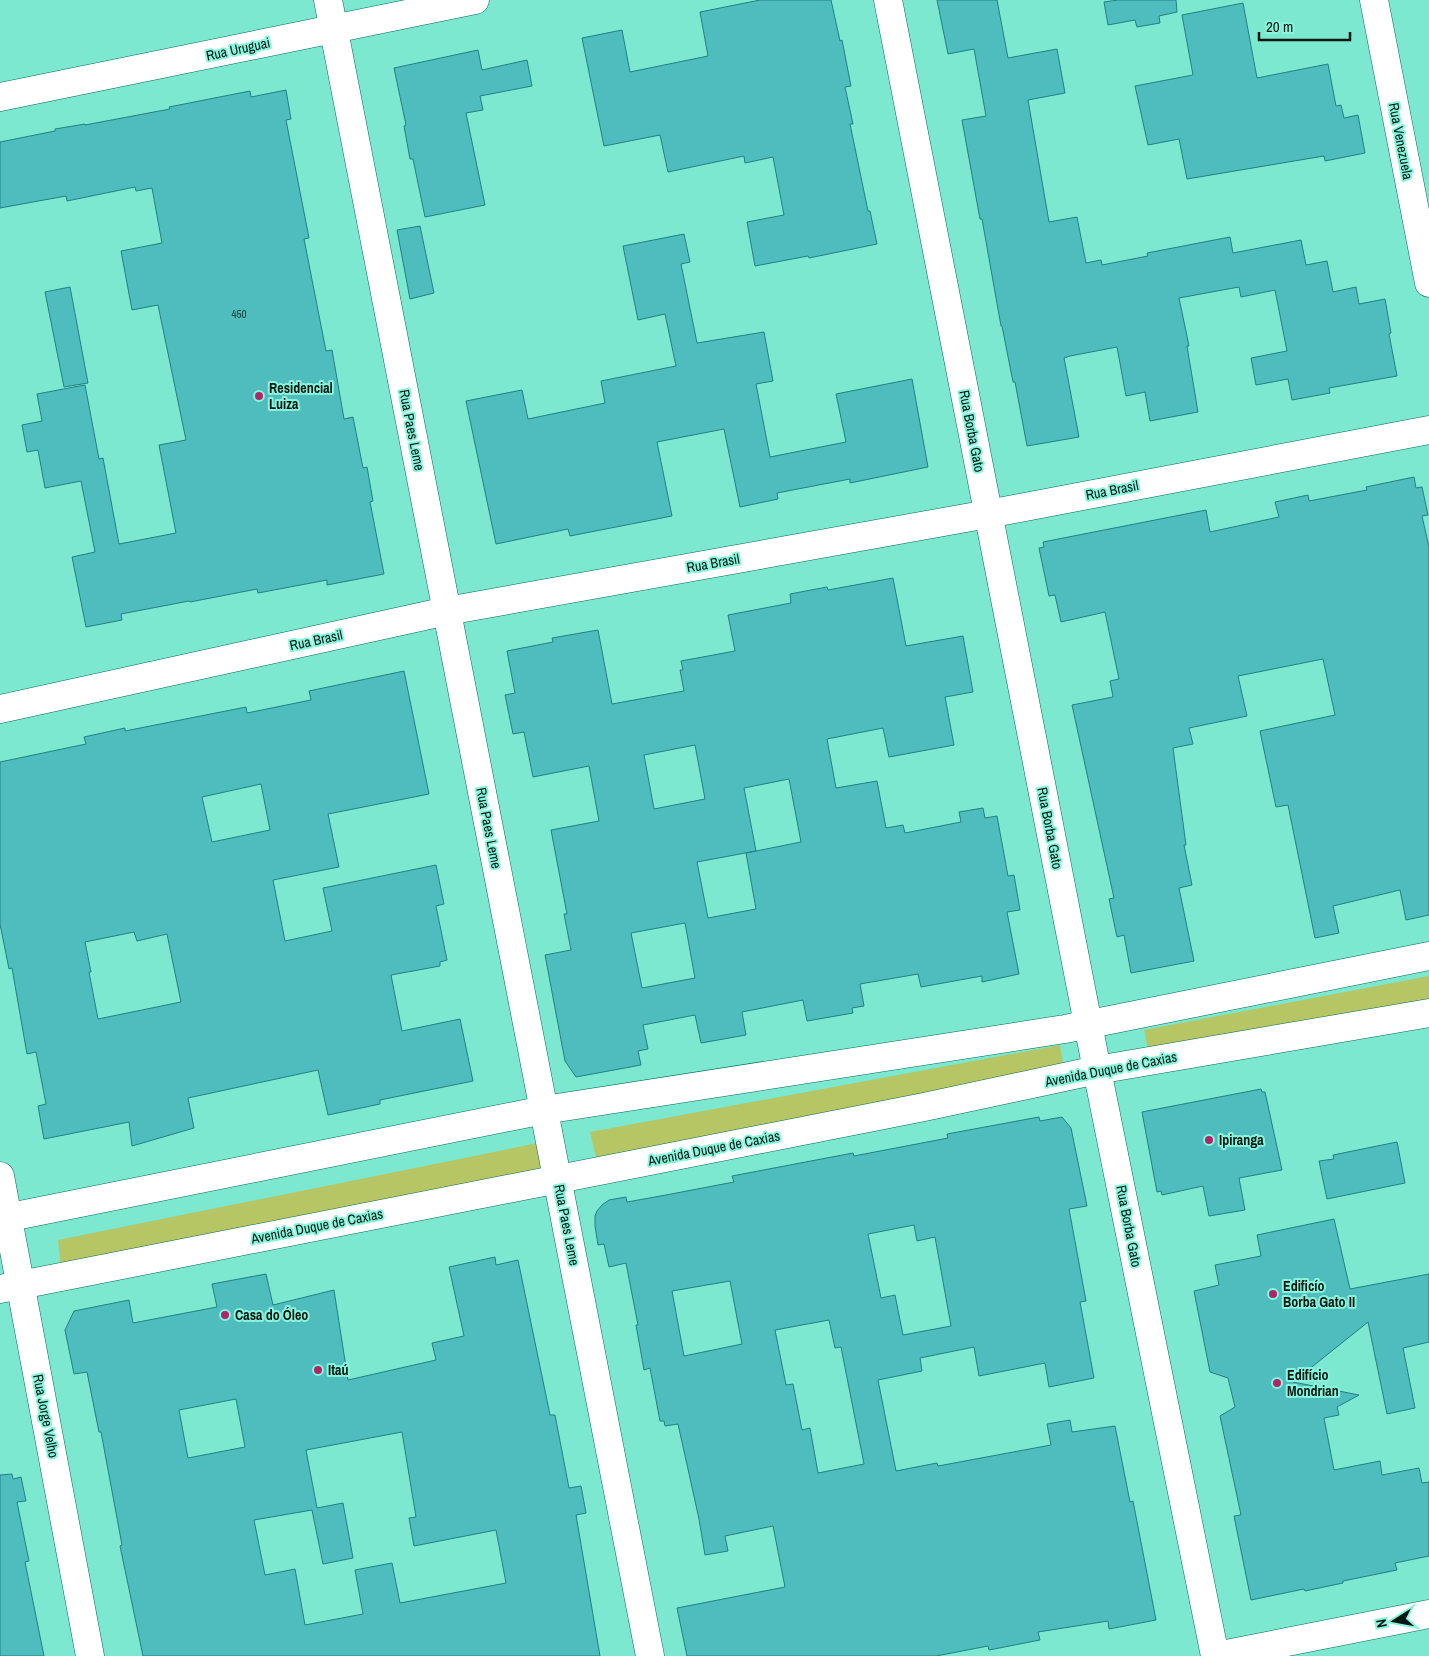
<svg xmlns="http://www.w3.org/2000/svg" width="1429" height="1656" viewBox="0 0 1429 1656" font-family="'Archivo Narrow',sans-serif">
  <rect width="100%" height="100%" fill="#7be8cf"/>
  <g fill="#b6c664">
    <path d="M1429 976V1001L1149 1055 1144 1030Z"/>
    <path d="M1060 1045 1064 1070 597 1162 590 1132Z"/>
    <path d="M543 1142 551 1171 61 1269 58 1240Z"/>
  </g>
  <g fill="#4fbcbe" stroke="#1f8284" fill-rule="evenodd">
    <path d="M760 0H831L840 41 842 40 851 86 845 87 853 124H850L868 211H870L877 244 809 258 808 256 755 266 747 222 784 215 773 157 745 163 744 156 668 172 660 135 604 146 582 38 622 30 630 72 708 56 700 12Z"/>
    <path d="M937 0H997L1008 58 1057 49 1065 93 1028 100 1049 222 1077 217 1086 263 1101 260 1102 265 1148 256 1147 253 1230 237 1233 253 1301 240 1306 265 1327 261 1333 292 1356 287 1359 304 1385 299 1391 333 1389 334 1397 376 1329 388 1330 393 1292 400 1288 379 1256 385 1251 358 1287 351 1275 290 1241 297 1239 287 1179 298 1189 346H1187L1198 412 1150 421 1145 392 1126 396 1117 347 1070 356 1064 358 1079 437 1027 446 1015 382H1013L1002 326H1001L982 219H980L962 120 986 116 974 49 948 54Z"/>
    <path d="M1118 0H1176L1177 12 1159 16 1160 23 1137 27 1135 20 1108 25 1104 2Z"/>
    <path d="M1243 3 1257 78 1328 64 1336 106 1341 105 1344 118 1358 115 1365 153 1325 161 1324 156 1187 179 1179 139 1148 145 1135 86 1193 75 1182 15Z"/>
    <path d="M478 50 482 70 527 60 532 86 480 96 483 110 466 113 485 205 425 217 413 159H410L404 126 406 125 394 68Z"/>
    <path d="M286 90 291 119 286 120 309 238 304 239 326 351 332 350 344 419 353 417 363 468 367 467 373 501 370 502 384 574 327 585V580L258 593 257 589 190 602 189 601 121 614 122 620 86 627 72 557 95 552 81 481 45 488 38 450 27 452 22 425 42 421 37 394 85 385 99 459 103 458 119 544 176 533 159 445 186 440 158 305 132 310 121 251 162 243 152 188 136 191 135 187 67 201 66 196 0 208V142L55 131V129L85 124V125L170 109 169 107 250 91 251 97Z"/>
    <path d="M420 226 434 293 410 299 397 230Z"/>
    <path d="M684 234 690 262 681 264 697 343 764 332 773 381 756 384 770 457 846 442 836 394 912 379 928 467 850 483V479L777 493 778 499 740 507 724 429 657 442 672 516 570 536 568 529 496 544 466 401 522 390 528 419 605 403 601 381 676 366 665 314 638 320 623 246Z"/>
    <path d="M70 287 88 383 64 387 45 292Z"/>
    <path d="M1414 477 1416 488 1422 487 1428 515 1422 516 1429 547V915L1406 920 1400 890 1333 906 1339 933 1315 938 1288 805 1276 807 1260 731 1335 715 1323 659 1238 676 1247 716 1189 728 1193 744 1173 748 1186 845H1184L1192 885 1179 888 1194 961 1131 973 1124 935 1117 937 1109 899 1114 898 1072 705 1113 697 1110 681 1119 679 1105 612 1061 622 1055 595 1049 596 1039 548 1044 547 1043 542 1206 510 1210 532 1279 517 1275 502 1308 495 1309 501 1367 490 1366 487Z"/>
    <path d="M893 578 906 646 963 636 973 692 945 697 954 745 889 757 883 728 827 739 836 788 877 781 886 828 903 825 905 833 961 822 959 812 983 808 985 818 997 816 1008 876 1014 875 1020 910 1007 912 1019 974 982 982V976L921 987 918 974 860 984 864 1006 852 1008 853 1013 807 1021 803 1000 742 1012 746 1035 701 1043 695 1015 643 1025 648 1049 638 1051 641 1065 576 1077 565 1061 545 955 571 950 564 914H567L551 830 599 821 589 766 533 777 524 732 513 734 505 695 515 693 507 651 553 642 552 638 598 630 612 704 684 691 680 670H683L681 661 735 651 728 615 791 603 790 594 827 587 828 590ZM695 745 705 799 654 809 644 755ZM789 779 801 842 756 851 744 788ZM756 851 746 853 756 909 708 918 697 862ZM685 923 695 978 642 988 631 933Z"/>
    <path d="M404 671 429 794 328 814 339 867 273 880 285 941 332 931 323 888 436 865 444 904 436 906 447 960 440 962V966L391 975 402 1031 460 1019 473 1081 380 1100V1104L328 1115 318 1070 188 1098 194 1128 132 1146 129 1122 44 1139 38 1106 46 1104 36 1052 27 1054 12 968 9 969 0 924V762L86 744 84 737 125 728V731L246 707 247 713 311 700 309 691ZM261 784 270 830 212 842 202 797ZM134 932 137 941 167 934 181 1002 98 1019 89 972H91L85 942Z"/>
    <path d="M1261 1089 1262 1092H1265L1282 1170 1239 1178 1245 1210 1209 1216 1203 1186 1162 1195 1161 1191 1157 1192 1142 1112Z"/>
    <path d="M1039 1117 1040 1121 1062 1117 1071 1128 1087 1206 1069 1209 1086 1301 1080 1302 1094 1378 1049 1387 1045 1363 979 1376 974 1347 920 1358 922 1371 878 1380 896 1471 937 1463 938 1466 1051 1445 1047 1424 1070 1420 1072 1432 1115 1426 1130 1502 1133 1501 1156 1620 1109 1629 1108 1621 1038 1632 1040 1640 989 1650 988 1646 936 1656H687L677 1608 785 1587 773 1526 725 1536 728 1551 705 1555 699 1519 678 1424 665 1426 664 1421H660L650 1368 644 1370 636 1325H638L626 1263 609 1267 604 1244 598 1245 595 1226V1216L597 1211 602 1205 609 1200 626 1197 627 1202 666 1195 734 1182 732 1176 853 1153 854 1156 948 1138 947 1134ZM914 1225 917 1241 935 1237 951 1326 903 1335 895 1295 881 1298 868 1234ZM730 1281 742 1344 684 1356 672 1291ZM829 1320 835 1348 841 1347 864 1464 818 1473 810 1428 802 1430 793 1384 786 1385 775 1330Z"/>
    <path d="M1397 1142 1405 1183 1327 1199 1319 1161 1334 1159 1333 1155Z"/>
    <path d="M1334 1219 1350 1289 1429 1274V1342L1403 1348 1415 1408 1387 1414 1368 1322 1293 1382 1359 1395 1337 1407 1339 1415 1324 1418 1334 1470 1380 1461 1382 1475 1419 1468 1422 1483 1429 1482V1556L1395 1563 1397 1570 1343 1581V1583L1305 1591 1304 1589 1251 1600 1234 1516 1241 1515 1220 1416 1235 1407 1228 1378 1210 1372 1194 1291 1219 1285 1215 1265 1261 1256 1257 1235Z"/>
    <path d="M495 1257 496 1265 518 1260 550 1415H555L569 1488 581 1486 586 1513 576 1515 600 1656H143L120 1546 122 1545 101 1432H99L87 1372 74 1374 65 1330 74 1311 129 1300 133 1323 217 1307 212 1284 266 1274 273 1305 334 1290 348 1380 436 1360 432 1343 464 1336 449 1267ZM236 1399 245 1447 188 1458 179 1410ZM402 1432 416 1517 409 1518 414 1546 496 1530 506 1583 400 1603 392 1563 355 1570 363 1614 305 1625 295 1569 265 1575 254 1520 312 1510 323 1564 353 1558 343 1503 317 1508 306 1450Z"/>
    <path d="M12 1474 13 1479 21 1477 26 1501 17 1502 29 1561 25 1562 44 1656H0V1475Z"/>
  </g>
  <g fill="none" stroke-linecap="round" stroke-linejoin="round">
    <g stroke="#016958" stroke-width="29">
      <g id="street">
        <path d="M328 0 650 1656"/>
        <path d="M888 0 1097 1070 1215 1656"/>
        <path d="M1374 0 1429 283"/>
        <path d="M0 97 475 0"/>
        <path d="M0 709 447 611 988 514 1429 430"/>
        <path d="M0 1176 90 1656"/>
      </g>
    </g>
    <g stroke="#016958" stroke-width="29">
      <g id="secondary">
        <path d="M0 1219 544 1110 1065 1029 1429 956"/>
        <path d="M0 1289 924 1107 1097 1070 1429 1013"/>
        <path d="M1216 1656 1429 1614"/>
      </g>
    </g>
    <use href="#street" stroke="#fff" stroke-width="28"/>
    <use href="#secondary" stroke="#fff" stroke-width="28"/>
  </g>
  <g fill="#af2668" stroke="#88f5dc" stroke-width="2">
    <circle cx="259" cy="396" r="5"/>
    <circle cx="1209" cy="1140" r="5"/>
    <circle cx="1273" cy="1294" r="5"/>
    <circle cx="225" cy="1315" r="5"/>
    <circle cx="318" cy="1370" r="5"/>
    <circle cx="1277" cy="1383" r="5"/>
  </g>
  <g text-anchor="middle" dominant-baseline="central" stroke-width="4" stroke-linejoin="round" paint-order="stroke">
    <g font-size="11" fill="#14403d">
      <text x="239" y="314">450</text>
    </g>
    <g font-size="14" fill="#011712" stroke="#88f5dc">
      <text transform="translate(238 49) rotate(-12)">Rua Uruguai</text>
      <text transform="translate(1401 141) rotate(79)">Rua Venezuela</text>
      <text transform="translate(412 430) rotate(79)">Rua Paes Leme</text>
      <text transform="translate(972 431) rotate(79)">Rua Borba Gato</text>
      <text transform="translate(1112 490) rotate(-11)">Rua Brasil</text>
      <text transform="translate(713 563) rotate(-10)">Rua Brasil</text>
      <text transform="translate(316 640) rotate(-12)">Rua Brasil</text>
      <text transform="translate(489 828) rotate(79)">Rua Paes Leme</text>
      <text transform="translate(1050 828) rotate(79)">Rua Borba Gato</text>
      <text transform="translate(1111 1069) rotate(-11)">Avenida Duque de Caxias</text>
      <text transform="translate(714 1148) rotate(-11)">Avenida Duque de Caxias</text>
      <text transform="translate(567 1225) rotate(79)">Rua Paes Leme</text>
      <text transform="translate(317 1226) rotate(-11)">Avenida Duque de Caxias</text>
      <text transform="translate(1129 1226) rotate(79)">Rua Borba Gato</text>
      <text transform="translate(46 1416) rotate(79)">Rua Jorge Velho</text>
    </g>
    <g font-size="14" font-weight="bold" fill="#011712" stroke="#88f5dc" text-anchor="start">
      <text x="269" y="388">Residencial<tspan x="269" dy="16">Luiza</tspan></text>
      <text x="1219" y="1140">Ipiranga</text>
      <text x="1283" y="1286">Edificío<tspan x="1283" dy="16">Borba Gato II</tspan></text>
      <text x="235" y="1315">Casa do Óleo</text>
      <text x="328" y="1370">Itaú</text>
      <text x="1287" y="1375">Edifício<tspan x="1287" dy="16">Mondrian</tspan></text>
    </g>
  </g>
  <g transform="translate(1394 1621) rotate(259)" stroke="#88f5dc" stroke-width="4" paint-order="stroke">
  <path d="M0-4L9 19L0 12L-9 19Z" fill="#011712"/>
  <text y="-8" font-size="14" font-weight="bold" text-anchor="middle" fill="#011712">N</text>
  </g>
  <path d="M1259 32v8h91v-8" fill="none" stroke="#011712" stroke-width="2.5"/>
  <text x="1266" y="32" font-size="15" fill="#011712" stroke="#88f5dc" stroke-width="4" paint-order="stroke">20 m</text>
</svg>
